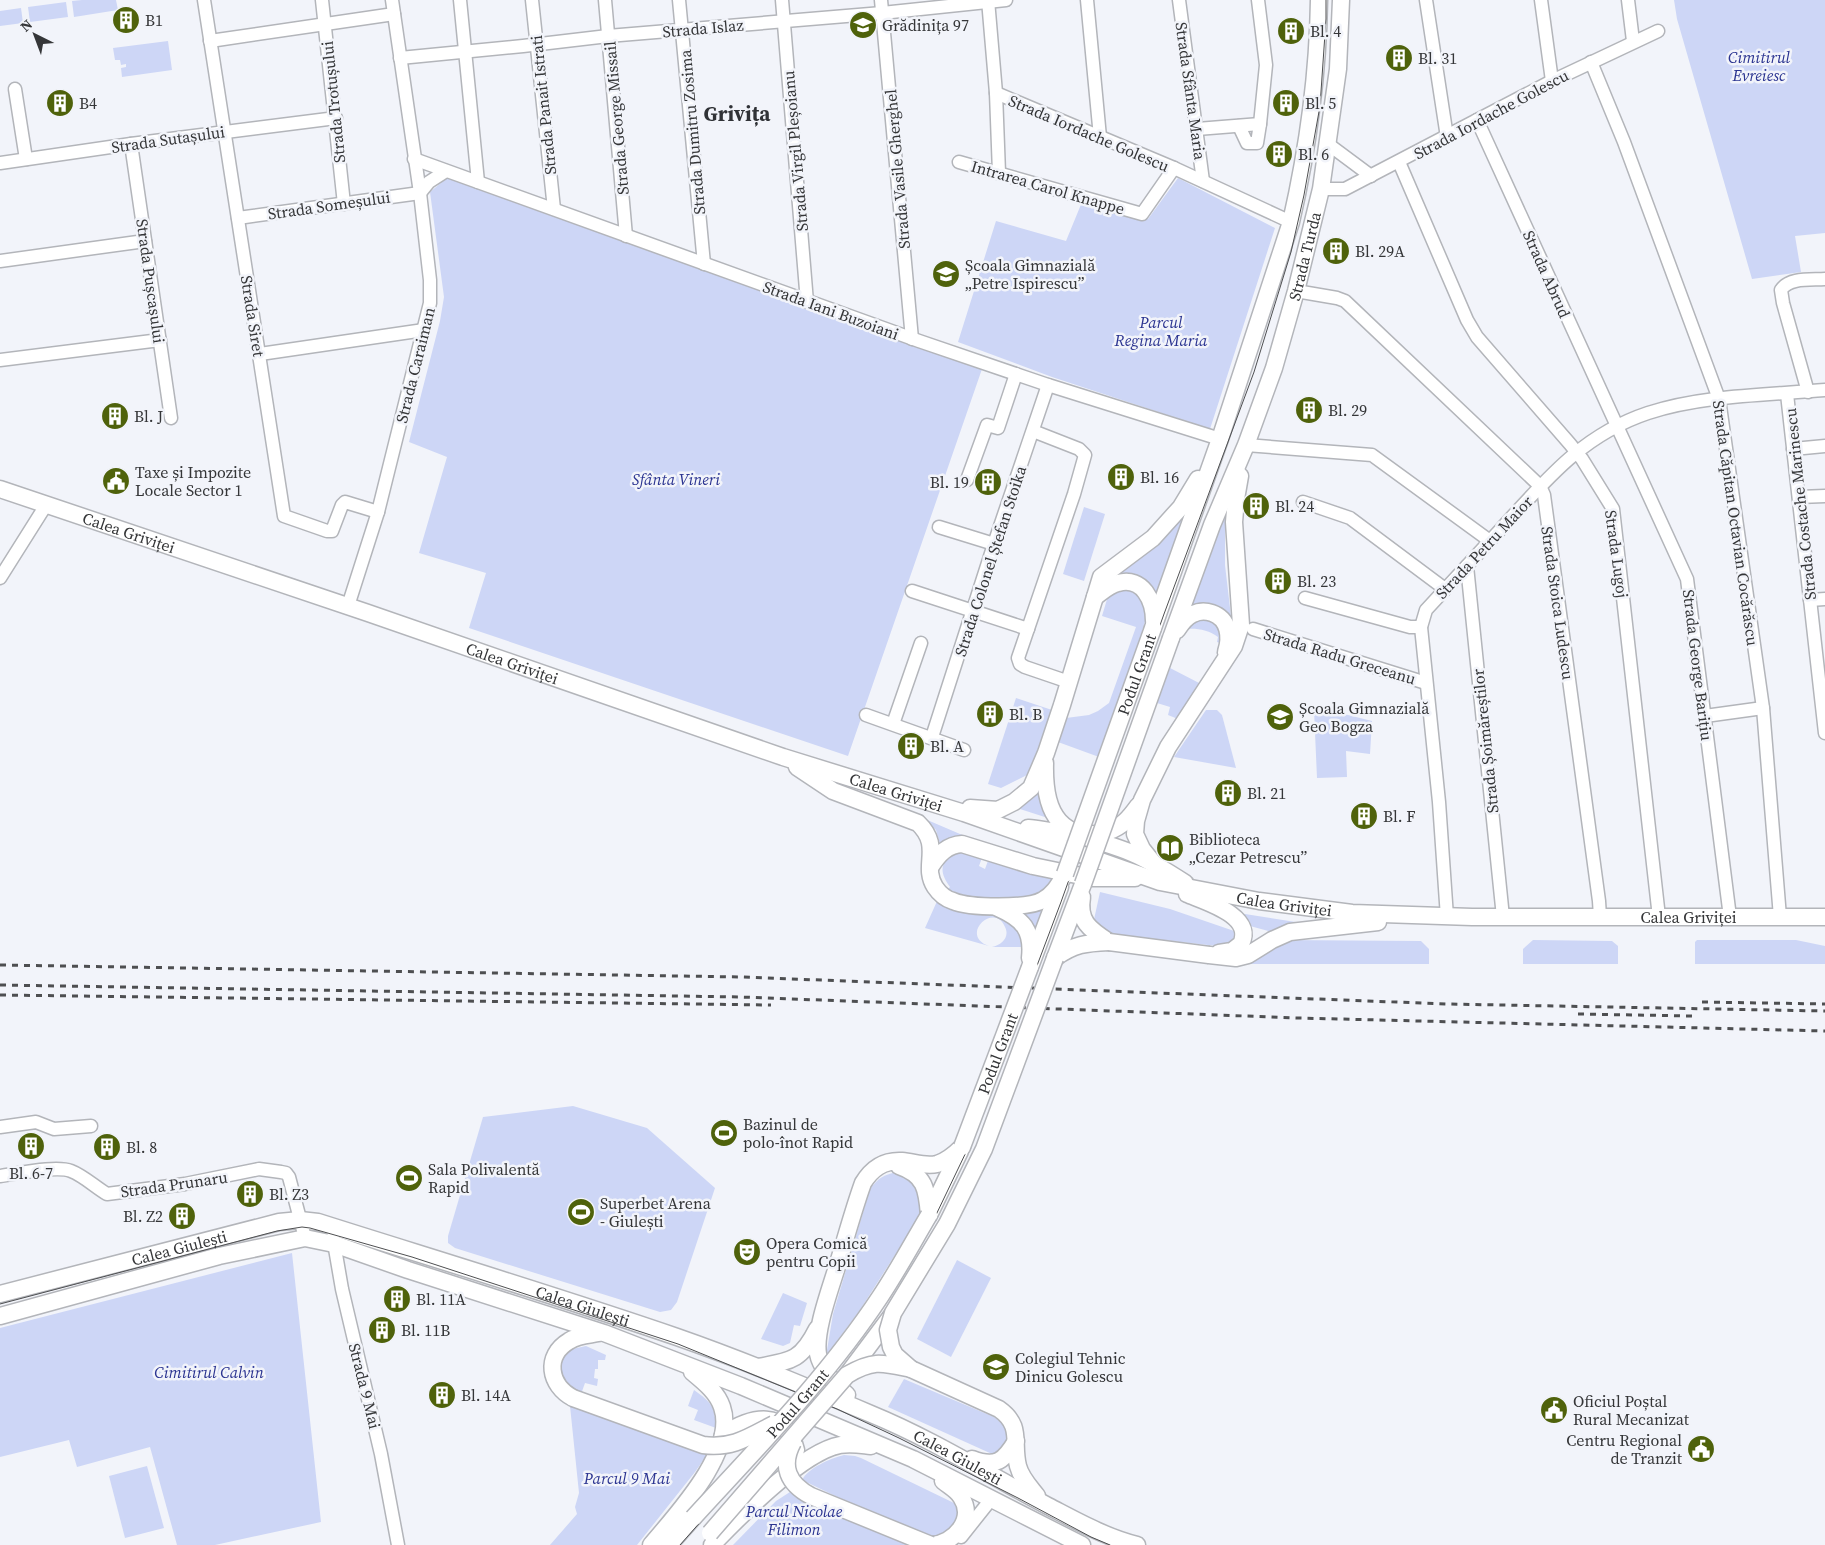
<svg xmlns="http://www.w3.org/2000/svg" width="1825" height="1545" viewBox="0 0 1825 1545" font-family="'Source Serif 4',serif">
  <rect width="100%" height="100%" fill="#f2f4fa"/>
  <g fill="#cdd6f6">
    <path d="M82 0H116L118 10 74 17 72 1Z"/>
    <path d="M1674 0H1825V233L1795 236 1801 272 1752 279 1677 19Z"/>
    <path d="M66 2 68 17 30 22 28 7Z"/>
    <path d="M21 8 23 23 0 26V11Z"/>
    <path d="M168 41 172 70 122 77 121 68 126 67V64L121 65 120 60H115L113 48Z"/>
    <path d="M448 177 982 369 848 756 469 628 486 573 419 553 447 457 409 442 440 321 444 297 430 192Z"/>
    <path d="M1178 178 1275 228 1210 429 1052 377 958 342 996 221 1066 241 1082 202 1136 214 1148 219Z"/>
    <path d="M1189 503 1156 596 1109 578Z"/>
    <path d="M1227 505 1225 528V565L1232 625 1191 606Z"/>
    <path d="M1084 507 1105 514 1084 581 1063 574Z"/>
    <path d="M1115 588 1141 591 1147 615 1137 648 1099 757 1058 742 1066 718 1089 715 1098 711 1109 703 1136 627 1102 616 1108 596Z"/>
    <path d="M1196 618 1217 622 1224 644 1217 642 1218 637C1209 630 1197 628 1186 629Z"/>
    <path d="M1170 668 1203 685 1178 719 1168 715 1170 707 1157 703Z"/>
    <path d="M1016 698 1052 710 1029 774 1001 788 988 784Z"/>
    <path d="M1344 708V714L1372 721 1370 754 1346 751 1347 777 1317 778 1314 710Z"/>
    <path d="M1206 710H1217L1222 715 1236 768 1174 757Z"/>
    <path d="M1039 783 1051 819 1014 807Z"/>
    <path d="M925 819 974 840 940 844 936 830Z"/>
    <path d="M957 849 983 855 979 866 985 869 989 858 1056 878 1038 929 1022 947H992C1002 945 1010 937 1005 927 995 901 958 935 989 946L925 928 938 899 950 887C937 869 942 862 957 849Z"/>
    <path d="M1100 892 1170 909 1237 932 1236 940 1226 947 1108 934 1093 924Z"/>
    <path d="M1245 914 1302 923 1276 933 1250 926 1244 918Z"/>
    <path d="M1281 940 1421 941 1429 949V964H1230Z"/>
    <path d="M1533 940 1612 941 1618 946V964H1523V949Z"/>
    <path d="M1697 940H1796L1825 946V964H1695V942Z"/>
    <path d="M573 1106 647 1128 715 1188 677 1302 671 1310 660 1312 455 1248 448 1243V1236L483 1117Z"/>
    <path d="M896 1172 917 1183 921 1210 914 1225 860 1310 826 1356 833 1314 870 1189C878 1178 884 1175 896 1172Z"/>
    <path d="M292 1253 321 1522 215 1545H177L150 1447 77 1467 69 1440 0 1457V1328Z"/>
    <path d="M957 1260 991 1278 951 1357 917 1339Z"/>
    <path d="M783 1293 807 1303 800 1326 794 1325 790 1343 783 1346 761 1339Z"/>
    <path d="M586 1346 606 1355 605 1360H598V1369H595L594 1378 598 1379 597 1386 585 1383 580 1397 572 1393 558 1369V1362L568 1350Z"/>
    <path d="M904 1379 994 1417C1012 1429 1011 1440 998 1455L992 1454 888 1407Z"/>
    <path d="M694 1390C711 1402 715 1406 716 1428L694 1420 698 1410 688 1406Z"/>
    <path d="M570 1406 678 1444 709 1452 695 1472 637 1545H550L577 1514 575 1507 579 1493Z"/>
    <path d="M844 1455 855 1456 861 1458 954 1503 960 1515 946 1537 923 1538 802 1480C808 1468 831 1458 844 1455Z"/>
    <path d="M147 1466 164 1528 125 1538 109 1476Z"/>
    <path d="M790 1492 915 1545H733L776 1501Z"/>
  </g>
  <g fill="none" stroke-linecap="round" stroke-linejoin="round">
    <g stroke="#b3b5ba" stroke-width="15">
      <g id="minor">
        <path d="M204 0 284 516 327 531H332L342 505 345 502 378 512"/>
        <path d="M322 0 344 204"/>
        <path d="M460 0 478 182"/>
        <path d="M532 0 554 209"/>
        <path d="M605 0 626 236"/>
        <path d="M679 0 704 264"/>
        <path d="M782 0 807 302"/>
        <path d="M881 0 912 339"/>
        <path d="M988 0 996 93 999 173"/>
        <path d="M1087 0 1100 137"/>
        <path d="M1179 0 1203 181"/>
        <path d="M1426 0 1447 137"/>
        <path d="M1541 0 1552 81"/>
        <path d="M1628 0 1633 41"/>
        <path d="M210 41 394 14"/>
        <path d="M400 58 523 46 608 36 882 13 1006 0"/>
        <path d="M1591 62 1624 142 1719 399 1763 708 1780 917"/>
        <path d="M15 89 26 159"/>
        <path d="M996 93 1174 168 1291 222"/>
        <path d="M1477 120 1687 579 1730 917"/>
        <path d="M1239 126 1247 143H1257L1260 124"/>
        <path d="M1197 129 1260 124 1266 65 1258 0"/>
        <path d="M131 144 171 418"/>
        <path d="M1328 144 1371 176"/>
        <path d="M414 159 919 341 1048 385 1220 439"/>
        <path d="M959 162 1142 214 1174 168"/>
        <path d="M1399 162 1467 320 1477 337 1570 444 1582 459 1613 509 1659 917"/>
        <path d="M0 163 131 144 336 118"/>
        <path d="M1321 189H1345L1552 81 1658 31"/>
        <path d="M420 193 429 182 446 171"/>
        <path d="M238 218 420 193"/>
        <path d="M0 261 145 241"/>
        <path d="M1296 291 1337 298 1345 301 1540 486 1544 495 1599 901 1600 917"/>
        <path d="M260 354 424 330"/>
        <path d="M0 360 160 340"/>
        <path d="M1808 392 1783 303 1781 290C1789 277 1811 280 1825 279"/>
        <path d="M1787 394 1825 733"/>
        <path d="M1033 431 1079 449 1085 455 1074 494 1018 658 1020 664 1025 667 1069 682"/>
        <path d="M1246 445 1372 455 1490 541"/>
        <path d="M1793 449 1825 446"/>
        <path d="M967 480 987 425 998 428 1016 374"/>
        <path d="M1799 497 1825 496"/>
        <path d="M1303 502 1350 518 1445 589"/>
        <path d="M939 527 994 544"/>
        <path d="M1467 566 1503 917"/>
        <path d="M0 578 46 505"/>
        <path d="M912 591 1028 629"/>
        <path d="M1305 598 1410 627H1421"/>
        <path d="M1810 600 1825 599"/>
        <path d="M348 606 378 512 430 303V280L420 193 392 0"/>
        <path d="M1253 629 1426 683"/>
        <path d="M866 715 964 750"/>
        <path d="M1705 716 1763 708"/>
        <path d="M893 724 921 643"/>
        <path d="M932 737 994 544 1048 385"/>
        <path d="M1447 917 1439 802 1421 627 1426 610C1451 583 1476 556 1501 529 1546 480 1582 435 1648 413 1703 395 1768 395 1825 390"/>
        <path d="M0 1127 36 1122 54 1129 91 1126"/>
        <path d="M0 1176C17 1174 56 1165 71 1171 84 1176 95 1187 107 1194L185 1184 259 1169 281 1172 286 1173 289 1177 305 1238"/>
        <path d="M333 1237 342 1289 381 1454 398 1545"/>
        <path d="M961 1537 992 1498"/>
      </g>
    </g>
    <g stroke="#b3b5ba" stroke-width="19">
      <g id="major">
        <path id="s1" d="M0 489 368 613 783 757 964 813 1160 882 1259 901 1352 913 1472 917H1825"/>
        <path d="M1095 597C1102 592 1109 585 1118 583 1143 576 1154 601 1154 621"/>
        <path d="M1153 628 1220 439 1291 222C1307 152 1318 72 1319 0"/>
        <path d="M1177 630C1181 624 1186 617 1193 614 1199 611 1206 611 1212 613 1229 619 1231 637 1226 652"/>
        <path id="s2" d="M1171 638 1212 525 1246 445 1274 368 1296 291 1321 189 1338 69 1341 0"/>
        <path d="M1045 763C1043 838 1077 831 1132 853 1151 861 1168 872 1185 883"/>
        <path d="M797 767 833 791 918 823C943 847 921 865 935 887 939 893 946 899 953 901 969 908 1028 909 1043 900 1054 894 1059 884 1065 874"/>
        <path d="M970 808 998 810 1014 802 1031 788 1046 753 1062 705 1101 577 1153 538 1181 507 1198 479"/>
        <path d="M1028 828C1050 830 1089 839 1109 831 1122 827 1130 817 1138 806"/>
        <path d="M1154 864 1142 849 1135 834 1136 821 1142 800 1168 747 1234 646 1241 625 1234 522 1236 499 1240 476"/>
        <path d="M931 866C939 854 947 845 962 844L1033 866 1091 878H1135"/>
        <path d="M1187 894C1206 902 1255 916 1241 944L1232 951 1219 953"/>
        <path d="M1082 897C1078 921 1089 929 1109 942"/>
        <path d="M998 908C1023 919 1033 930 1030 958"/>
        <path d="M1209 955 1236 958 1248 955 1272 940 1290 932 1378 922"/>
        <path d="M1055 958 1083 884"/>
        <path d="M1055 958C1074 944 1086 943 1109 942"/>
        <path d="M1030 967 1060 887"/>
        <path d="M899 1166C925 1175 927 1189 929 1215"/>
        <path d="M929 1215 960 1151"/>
        <path id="s3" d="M0 1294 279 1222 300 1220 318 1222C438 1260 558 1296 677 1337 743 1360 807 1387 871 1414 932 1439 989 1475 1048 1506 1077 1521 1105 1537 1137 1545"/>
        <path d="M0 1316 219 1256 305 1238 334 1244 408 1270 604 1333 741 1386 913 1459 1082 1545"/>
        <path d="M758 1367C791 1361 801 1361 817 1329"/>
        <path d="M911 1369 999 1409C1023 1426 1012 1442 1018 1466 1021 1478 1030 1487 1037 1496"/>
        <path d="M847 1375 892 1315"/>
        <path d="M847 1395C836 1385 821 1369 818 1354 814 1330 832 1285 839 1260 847 1234 854 1208 863 1183 872 1168 884 1160 902 1161 914 1162 925 1167 937 1164 947 1161 955 1154 962 1147"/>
        <path d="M573 1398C549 1385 544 1356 569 1341 578 1335 589 1335 599 1333"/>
        <path d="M723 1435C751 1416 786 1408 796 1450"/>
        <path d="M972 1459C996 1468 1004 1461 1016 1441"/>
        <path d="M651 1545C677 1514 737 1450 722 1407 717 1392 704 1382 692 1372"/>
        <path d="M669 1545 693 1518"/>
        <path d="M712 1545C739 1517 802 1452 840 1445 851 1443 861 1445 871 1446"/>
        <path d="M931 1545C954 1544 976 1519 961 1497 957 1490 949 1486 943 1481"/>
      </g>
    </g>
    <use href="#minor" stroke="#fff" stroke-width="12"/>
    <use href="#major" stroke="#fff" stroke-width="16"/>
    <g stroke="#4e4f51" stroke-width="1">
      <path d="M0 1304 277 1231 302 1227 310 1228 412 1257 678 1344 837 1409 899 1438 1018 1498 1091 1537 1110 1545"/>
      <path d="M680 1545 749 1467 844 1355 888 1297 935 1217 969 1146 1061 902 1164 614 1254 372 1291 252 1304 195 1320 106 1326 19V0"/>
    </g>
    <g stroke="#4e4f51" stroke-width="3" stroke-dasharray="6 6" stroke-linecap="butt">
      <path d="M0 965 741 977 1447 1004 1825 1011"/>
      <path d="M0 985 740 997 1298 1018 1825 1031"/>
      <path d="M0 995 771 1005"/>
      <path d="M1702 1002 1825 1004"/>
      <path d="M1578 1014 1693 1016"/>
    </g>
    <g stroke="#b3b5ba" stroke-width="19" stroke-linecap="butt">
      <g id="major-bridge">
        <path id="s4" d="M1065 874 1153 628"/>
        <path d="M1083 884 1171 638"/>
        <path d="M1109 942 1209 955"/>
        <path id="s5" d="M962 1147 1030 967"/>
        <path d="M911 1369 895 1355 891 1347 888 1330 893 1313 947 1224 984 1149 1055 958"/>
        <path d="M573 1398 703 1445C732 1449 749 1437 774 1424"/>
        <path d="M793 1442C780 1466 788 1484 811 1496L931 1545"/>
        <path id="s6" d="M693 1518C758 1447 827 1377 880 1297 898 1270 913 1242 929 1215"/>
        <path d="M710 1533 847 1375C874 1359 883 1363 911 1369"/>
      </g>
    </g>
    <use href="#major-bridge" stroke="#fff" stroke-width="16"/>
  </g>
  <defs>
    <g id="building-disc" transform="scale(1.4375)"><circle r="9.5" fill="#4f620b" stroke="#f2f4fa"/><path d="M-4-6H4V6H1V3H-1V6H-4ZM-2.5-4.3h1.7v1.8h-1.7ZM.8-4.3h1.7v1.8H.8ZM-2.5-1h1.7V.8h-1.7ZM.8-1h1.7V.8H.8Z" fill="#fff"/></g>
    <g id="school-disc" transform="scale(1.4375)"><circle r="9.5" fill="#4f620b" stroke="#f2f4fa"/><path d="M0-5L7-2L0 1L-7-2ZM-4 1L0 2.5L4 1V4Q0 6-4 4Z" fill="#fff"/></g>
    <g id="civic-disc" transform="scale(1.4375)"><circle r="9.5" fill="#4f620b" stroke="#f2f4fa"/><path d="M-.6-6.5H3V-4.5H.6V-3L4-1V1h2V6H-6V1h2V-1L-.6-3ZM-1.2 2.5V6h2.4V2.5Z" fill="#fff"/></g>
    <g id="library-disc" transform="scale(1.4375)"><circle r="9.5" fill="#4f620b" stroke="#f2f4fa"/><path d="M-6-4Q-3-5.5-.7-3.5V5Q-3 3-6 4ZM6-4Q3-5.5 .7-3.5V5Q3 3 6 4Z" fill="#fff"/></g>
    <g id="stadium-disc" transform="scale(1.4375)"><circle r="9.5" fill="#4f620b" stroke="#f2f4fa"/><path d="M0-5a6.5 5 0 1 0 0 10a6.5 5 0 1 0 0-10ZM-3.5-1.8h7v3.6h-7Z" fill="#fff"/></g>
    <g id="theatre-disc" transform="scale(1.4375)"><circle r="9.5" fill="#4f620b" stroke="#f2f4fa"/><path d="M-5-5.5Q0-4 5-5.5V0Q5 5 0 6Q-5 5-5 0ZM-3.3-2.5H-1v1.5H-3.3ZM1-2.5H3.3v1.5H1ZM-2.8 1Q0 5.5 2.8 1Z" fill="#fff"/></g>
  </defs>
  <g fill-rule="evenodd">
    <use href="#building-disc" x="126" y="20"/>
    <use href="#school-disc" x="863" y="25"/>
    <use href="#building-disc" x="1291" y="31"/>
    <use href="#building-disc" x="1399" y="58"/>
    <use href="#building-disc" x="60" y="103"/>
    <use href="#building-disc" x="1286" y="103"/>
    <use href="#building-disc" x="1279" y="154"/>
    <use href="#building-disc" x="1336" y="251"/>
    <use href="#school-disc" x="946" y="274"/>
    <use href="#building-disc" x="1309" y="410"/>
    <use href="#building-disc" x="115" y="416"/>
    <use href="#building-disc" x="1121" y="477"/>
    <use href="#civic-disc" x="116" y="481"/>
    <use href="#building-disc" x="988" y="482"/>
    <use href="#building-disc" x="1256" y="506"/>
    <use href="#building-disc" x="1278" y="581"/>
    <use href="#building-disc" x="990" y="714"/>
    <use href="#school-disc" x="1280" y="717"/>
    <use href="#building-disc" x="911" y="746"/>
    <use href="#building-disc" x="1228" y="793"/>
    <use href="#building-disc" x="1364" y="816"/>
    <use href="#library-disc" x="1170" y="848"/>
    <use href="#stadium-disc" x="724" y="1133"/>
    <use href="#building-disc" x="31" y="1146"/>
    <use href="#building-disc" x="107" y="1147"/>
    <use href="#stadium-disc" x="409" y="1178"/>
    <use href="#building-disc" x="250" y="1194"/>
    <use href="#stadium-disc" x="581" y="1212"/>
    <use href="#building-disc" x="182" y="1216"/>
    <use href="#theatre-disc" x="747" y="1252"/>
    <use href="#building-disc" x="397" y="1299"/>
    <use href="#building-disc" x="382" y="1330"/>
    <use href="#school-disc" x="996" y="1367"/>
    <use href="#building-disc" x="442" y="1395"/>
    <use href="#civic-disc" x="1554" y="1410"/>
    <use href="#civic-disc" x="1701" y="1449"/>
  </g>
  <g text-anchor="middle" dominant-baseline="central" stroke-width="5" stroke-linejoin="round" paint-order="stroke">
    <g font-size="16" fill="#353638" stroke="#f2f4fa" text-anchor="start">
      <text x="145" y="20">B1</text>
      <text x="882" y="25">Grădinița 97</text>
      <text x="1310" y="31">Bl. 4</text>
      <text x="1418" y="58">Bl. 31</text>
      <text x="79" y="103">B4</text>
      <text x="1305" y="103">Bl. 5</text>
      <text x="1298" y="154">Bl. 6</text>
      <text x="1355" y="251">Bl. 29A</text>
      <text x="965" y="265">Școala Gimnazială<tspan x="965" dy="18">„Petre Ispirescu”</tspan></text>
      <text x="1328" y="410">Bl. 29</text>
      <text x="134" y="416">Bl. J</text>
      <text x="135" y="472">Taxe și Impozite<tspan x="135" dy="18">Locale Sector 1</tspan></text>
      <text x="1140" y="477">Bl. 16</text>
      <text x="969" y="482" text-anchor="end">Bl. 19</text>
      <text x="1275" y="506">Bl. 24</text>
      <text x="1297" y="581">Bl. 23</text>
      <text x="1299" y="708">Școala Gimnazială<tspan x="1299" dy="18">Geo Bogza</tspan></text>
      <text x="1009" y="714">Bl. B</text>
      <text x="930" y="746">Bl. A</text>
      <text x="1247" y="793">Bl. 21</text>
      <text x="1383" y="816">Bl. F</text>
      <text x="1189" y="839">Biblioteca<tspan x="1189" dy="18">„Cezar Petrescu”</tspan></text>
      <text x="743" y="1124">Bazinul de<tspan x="743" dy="18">polo-înot Rapid</tspan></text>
      <text x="126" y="1147">Bl. 8</text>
      <text x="428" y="1169">Sala Polivalentă<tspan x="428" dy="18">Rapid</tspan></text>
      <text x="31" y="1173" text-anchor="middle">Bl. 6-7</text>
      <text x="269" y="1194">Bl. Z3</text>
      <text x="600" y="1203">Superbet Arena<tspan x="600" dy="18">- Giulești</tspan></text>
      <text x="163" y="1216" text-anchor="end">Bl. Z2</text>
      <text x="766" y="1243">Opera Comică<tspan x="766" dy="18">pentru Copii</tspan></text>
      <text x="416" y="1299">Bl. 11A</text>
      <text x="401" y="1330">Bl. 11B</text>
      <text x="1015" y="1358">Colegiul Tehnic<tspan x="1015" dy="18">Dinicu Golescu</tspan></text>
      <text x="461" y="1395">Bl. 14A</text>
      <text x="1573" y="1401">Oficiul Poștal<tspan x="1573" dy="18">Rural Mecanizat</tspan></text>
      <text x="1682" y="1440" text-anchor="end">Centru Regional<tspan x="1682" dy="18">de Tranzit</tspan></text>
    </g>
    <g font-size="16" fill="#353638" stroke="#f2f4fa">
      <text transform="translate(703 28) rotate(-5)">Strada Islaz</text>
      <text transform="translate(1191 91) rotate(82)">Strada Sfânta Maria</text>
      <text transform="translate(333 102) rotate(-96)">Strada Trotușului</text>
      <text transform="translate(543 105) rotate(-96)">Strada Panait Istrati</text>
      <text transform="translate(1491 114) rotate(-28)">Strada Iordache Golescu</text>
      <text transform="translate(616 118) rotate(-95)">Strada George Missail</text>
      <text transform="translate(692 132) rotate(-95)">Strada Dumitru Zosima</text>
      <text transform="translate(1089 133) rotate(23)">Strada Iordache Golescu</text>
      <text transform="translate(168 139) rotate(-8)">Strada Sutașului</text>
      <text transform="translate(795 151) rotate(-95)">Strada Virgil Pleșoianu</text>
      <text transform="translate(897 169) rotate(-95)">Strada Vasile Gherghel</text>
      <text transform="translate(1048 187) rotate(16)">Intrarea Carol Knappe</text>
      <text transform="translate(329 205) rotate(-8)">Strada Someșului</text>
      <text stroke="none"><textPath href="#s2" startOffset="405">Strada Turda</textPath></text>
      <text transform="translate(1547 274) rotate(66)">Strada Abrud</text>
      <text transform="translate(151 281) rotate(82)">Strada Pușcașului</text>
      <text transform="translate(831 310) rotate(20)">Strada Iani Buzoiani</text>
      <text transform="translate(253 316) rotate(81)">Strada Siret</text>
      <text transform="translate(415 365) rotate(-76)">Strada Caraiman</text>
      <text transform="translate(1800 504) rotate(-96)">Strada Costache Marinescu</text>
      <text transform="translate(1736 523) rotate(82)">Strada Căpitan Octavian Cocărăscu</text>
      <text stroke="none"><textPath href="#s1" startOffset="136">Calea Griviței</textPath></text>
      <text transform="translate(1484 547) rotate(-47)">Strada Petru Maior</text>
      <text transform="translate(1617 554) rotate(82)">Strada Lugoj</text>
      <text transform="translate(990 561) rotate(-72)">Strada Colonel Ștefan Stoika</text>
      <text transform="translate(1558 603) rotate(82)">Strada Stoica Ludescu</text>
      <text transform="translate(1340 656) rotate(17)">Strada Radu Greceanu</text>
      <text stroke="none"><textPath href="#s1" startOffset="541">Calea Griviței</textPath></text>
      <text transform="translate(1698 665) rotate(83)">Strada George Barițiu</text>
      <text stroke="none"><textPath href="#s4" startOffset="212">Podul Grant</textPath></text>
      <text transform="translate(1485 741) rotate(-96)">Strada Șoimăreștilor</text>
      <text stroke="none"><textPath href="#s1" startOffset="946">Calea Griviței</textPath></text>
      <text stroke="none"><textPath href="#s1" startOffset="1351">Calea Griviței</textPath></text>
      <text stroke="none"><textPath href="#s1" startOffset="1756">Calea Griviței</textPath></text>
      <text stroke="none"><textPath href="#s5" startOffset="100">Podul Grant</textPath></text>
      <text transform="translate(174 1184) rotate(-8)">Strada Prunaru</text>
      <text stroke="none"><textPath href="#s3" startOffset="185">Calea Giulești</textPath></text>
      <text stroke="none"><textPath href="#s3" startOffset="605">Calea Giulești</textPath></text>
      <text transform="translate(365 1386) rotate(76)">Strada 9 Mai</text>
      <text stroke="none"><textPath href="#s6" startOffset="155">Podul Grant</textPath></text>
      <text stroke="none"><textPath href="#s3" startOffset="1010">Calea Giulești</textPath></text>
    </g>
    <g font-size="16" font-style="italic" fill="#2b3491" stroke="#f2f4fa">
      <text x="1759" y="57">Cimitirul<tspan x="1759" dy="18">Evreiesc</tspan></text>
      <text x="1161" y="322">Parcul<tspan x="1161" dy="18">Regina Maria</tspan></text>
      <text x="676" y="479">Sfânta Vineri</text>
      <text x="209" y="1372">Cimitirul Calvin</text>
      <text x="627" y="1478">Parcul 9 Mai</text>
      <text x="794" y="1511">Parcul Nicolae<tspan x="794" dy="18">Filimon</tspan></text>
    </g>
    <g font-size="21" font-weight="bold" fill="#303236" stroke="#f2f4fa">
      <text x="737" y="113">Grivița</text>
    </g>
  </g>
  <g transform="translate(35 35) rotate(318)" stroke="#f2f4fa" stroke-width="4" paint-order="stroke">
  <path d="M0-4L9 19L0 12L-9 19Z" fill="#353638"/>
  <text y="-8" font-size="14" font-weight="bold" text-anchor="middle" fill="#353638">N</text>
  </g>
</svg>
